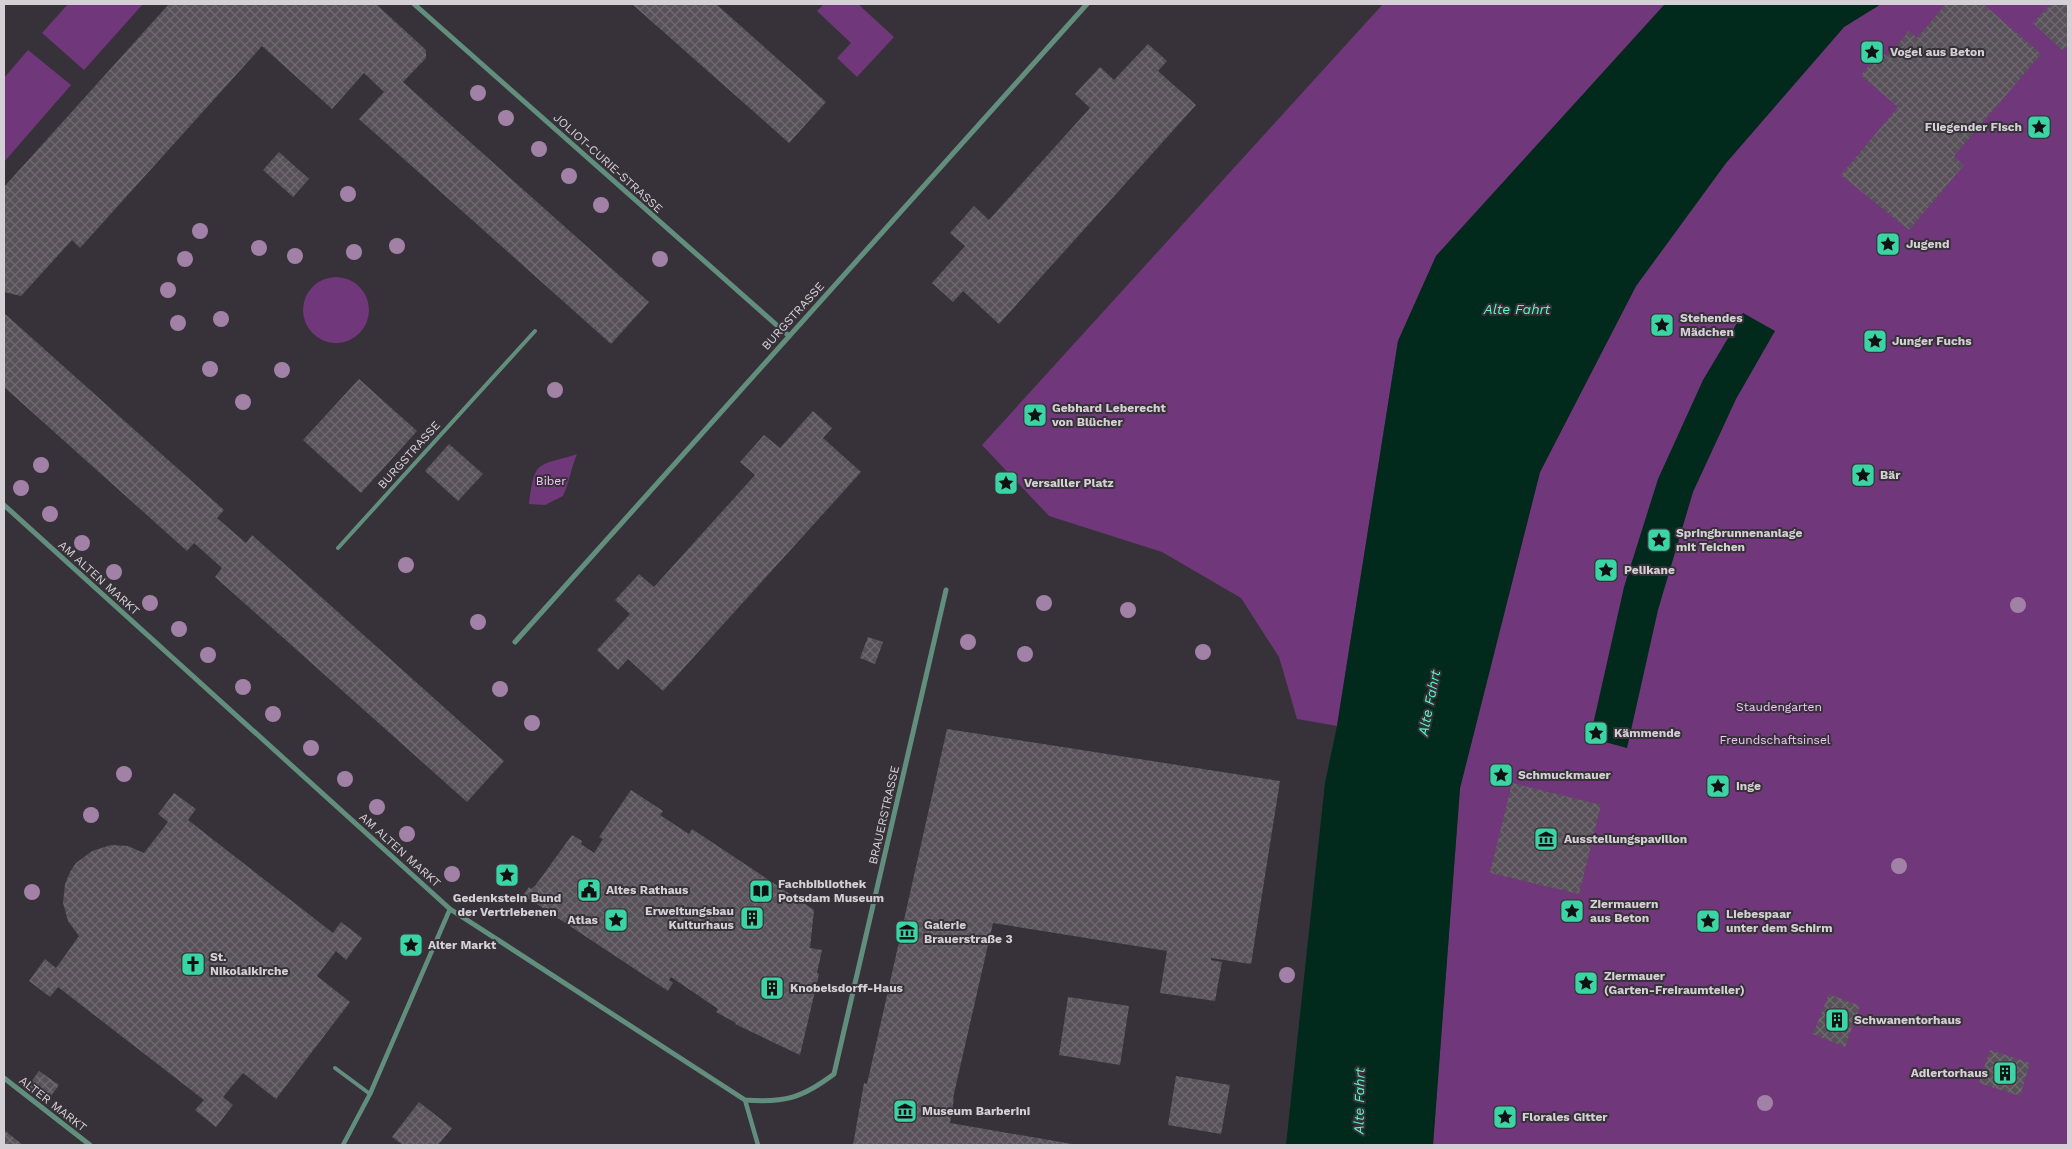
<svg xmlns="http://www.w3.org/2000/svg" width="2072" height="1149" viewBox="0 0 2072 1149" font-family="'Work Sans',sans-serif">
  <defs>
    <pattern id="building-cross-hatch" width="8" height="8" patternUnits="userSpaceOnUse" patternTransform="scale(1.25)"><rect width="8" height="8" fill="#585159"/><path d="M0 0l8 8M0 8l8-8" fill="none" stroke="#6f6970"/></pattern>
  </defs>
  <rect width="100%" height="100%" fill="#373139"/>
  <g fill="#70377a">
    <path d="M68 4H143L84 70 42 33Z"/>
    <path d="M824 4H858L894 37 857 77 837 58 851 43 817 11Z"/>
    <path d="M1383 4H1665L1436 256 1398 341 1337 726 1297 719 1279 657 1241 598 1162 552 1049 516 982 445Z"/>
    <path d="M1881 4H2068V1145H1433L1460 788 1540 472 1636 286 1685 219 1726 163 1844 27Z"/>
    <path d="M28 50 71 85 4 162V78Z"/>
    <circle cx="336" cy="310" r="33"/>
    <path d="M577 454C571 468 569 483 563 496L545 505 529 504C535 458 537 467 577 454Z"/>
  </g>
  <g fill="#012a1d">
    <path d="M1665 4H1881L1844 27 1726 163 1685 219 1636 286 1540 472 1460 788 1433 1145H1286L1325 783 1337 726 1398 341 1436 256Z"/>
    <path d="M1743 313 1775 331 1736 399 1693 492 1658 610 1627 748 1590 738 1624 587 1658 479 1703 380Z"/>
  </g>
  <g fill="url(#building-cross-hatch)">
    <path d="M169 4H376L426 50V58L403 82 649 302 611 344 359 119 384 92 364 73 332 109 262 46 80 248 72 240 21 296 4 292V187Z"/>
    <path d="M632 4H716L826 102 789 143Z"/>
    <path d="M1946 4H1983L2041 54 1954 156 1964 165 1909 230 1841 175 1898 107 1861 75 1881 51 1887 57 1909 31 1917 38Z"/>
    <path d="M2051 4H2068V45L2063 51 2033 23Z"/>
    <path d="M1148 44 1167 61 1158 71 1196 105 999 324 963 291 953 302 932 283 965 246 950 233 974 206 989 220 1090 108 1075 94 1100 67 1114 80Z"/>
    <path d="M279 152 309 179 293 197 263 170Z"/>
    <path d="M4 313 224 510 217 518 246 543 252 535 504 761 467 802 215 577 222 568 194 543 187 551 4 387Z"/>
    <path d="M359 379 417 431 361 493 303 440Z"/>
    <path d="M813 411 832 428 823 438 861 472 663 691 628 659 618 670 597 650 630 614 615 600 639 574 654 587 755 475 740 462 764 435 780 448Z"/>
    <path d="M449 444 483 474 458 501 425 471Z"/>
    <path d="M868 637 883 642 875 664 860 658Z"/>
    <path d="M947 729 1280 781 1251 964 1211 958V960L1222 962 1215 1001 1160 993 1167 951 993 923 953 1098 954 1099 950 1123 1078 1145H853L864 1083 867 1084Z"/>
    <path d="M1512 783 1601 805 1579 894 1490 873Z"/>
    <path d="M631 790 663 811 660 815 689 834 692 829 814 910 810 948 822 950 817 973 819 974 800 1055 735 1024 736 1023 716 1012 718 1009 671 977 669 980 673 983 668 991 523 895 529 887 531 889 535 886 572 835 582 841 581 844 594 853 603 839 599 837Z"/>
    <path d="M174 793 196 809 188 820 333 933 341 922 362 938 346 960 336 951 317 976 350 1002 276 1099 243 1073 223 1097 233 1105 216 1127 195 1110 204 1100 58 987 50 997 29 981 45 959 56 968 79 936 68 921 63 903 65 884 70 872 76 863 92 851 111 845 128 846 144 853 168 822 158 814Z"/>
    <path d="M1829 994 1860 1006 1845 1047 1813 1034Z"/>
    <path d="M1068 997 1129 1006 1120 1065 1059 1055Z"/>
    <path d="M1990 1050 2030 1063 2020 1096 1979 1083Z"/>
    <path d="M39 1071 59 1085 48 1100 28 1086Z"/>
    <path d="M1176 1076 1230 1085 1221 1134 1168 1125Z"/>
    <path d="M419 1102 452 1128 438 1145H403L392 1137Z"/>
    <path d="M4 1130 23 1145H4Z"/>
  </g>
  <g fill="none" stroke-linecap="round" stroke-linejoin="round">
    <g stroke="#628f7d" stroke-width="4">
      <path d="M338 548 535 331"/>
      <path d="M335 1068 370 1094"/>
    </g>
    <g stroke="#628f7d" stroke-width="4.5">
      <path d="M745 1100 758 1145"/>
      <path d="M343 1145 370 1094 450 909"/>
    </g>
    <g stroke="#628f7d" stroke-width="5">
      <path d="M414 4 789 336"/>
      <path d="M4 505 450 909 745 1100C785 1103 802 1098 834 1074L946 590"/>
      <path d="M515 642 1087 4"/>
      <path d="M4 1078 90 1145"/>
    </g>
  </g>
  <g fill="#a182a6">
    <circle cx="478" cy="93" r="8"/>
    <circle cx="506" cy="118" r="8"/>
    <circle cx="539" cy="149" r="8"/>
    <circle cx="569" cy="176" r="8"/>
    <circle cx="348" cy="194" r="8"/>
    <circle cx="601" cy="205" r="8"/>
    <circle cx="200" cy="231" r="8"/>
    <circle cx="397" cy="246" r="8"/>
    <circle cx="259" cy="248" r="8"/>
    <circle cx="354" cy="252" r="8"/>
    <circle cx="295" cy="256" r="8"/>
    <circle cx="185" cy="259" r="8"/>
    <circle cx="660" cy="259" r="8"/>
    <circle cx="168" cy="290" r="8"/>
    <circle cx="221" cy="319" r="8"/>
    <circle cx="178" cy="323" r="8"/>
    <circle cx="210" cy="369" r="8"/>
    <circle cx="282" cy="370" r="8"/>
    <circle cx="555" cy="390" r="8"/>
    <circle cx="243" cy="402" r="8"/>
    <circle cx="41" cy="465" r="8"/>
    <circle cx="21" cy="488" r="8"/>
    <circle cx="50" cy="514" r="8"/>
    <circle cx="82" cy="543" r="8"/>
    <circle cx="406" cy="565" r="8"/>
    <circle cx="114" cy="572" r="8"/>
    <circle cx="150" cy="603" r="8"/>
    <circle cx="1044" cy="603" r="8"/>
    <circle cx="2018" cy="605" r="8"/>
    <circle cx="1128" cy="610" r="8"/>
    <circle cx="478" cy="622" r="8"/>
    <circle cx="179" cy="629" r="8"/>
    <circle cx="968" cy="642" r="8"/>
    <circle cx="1203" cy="652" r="8"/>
    <circle cx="1025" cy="654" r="8"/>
    <circle cx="208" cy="655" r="8"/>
    <circle cx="243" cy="687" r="8"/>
    <circle cx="500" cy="689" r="8"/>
    <circle cx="273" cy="714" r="8"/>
    <circle cx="532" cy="723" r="8"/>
    <circle cx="311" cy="748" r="8"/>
    <circle cx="124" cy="774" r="8"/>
    <circle cx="345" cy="779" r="8"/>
    <circle cx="377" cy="807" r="8"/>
    <circle cx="91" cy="815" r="8"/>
    <circle cx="407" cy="834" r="8"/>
    <circle cx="1899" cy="866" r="8"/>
    <circle cx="452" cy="874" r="8"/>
    <circle cx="32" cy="892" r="8"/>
    <circle cx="1287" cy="975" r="8"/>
    <circle cx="1765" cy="1103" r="8"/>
  </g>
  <defs>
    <g id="sight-square" transform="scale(1.25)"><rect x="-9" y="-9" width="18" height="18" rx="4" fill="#3ad4a5" stroke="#373139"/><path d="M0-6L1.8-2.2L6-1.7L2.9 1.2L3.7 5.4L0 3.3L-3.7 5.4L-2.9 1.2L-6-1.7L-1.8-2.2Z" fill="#111"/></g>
    <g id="museum-square" transform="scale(1.25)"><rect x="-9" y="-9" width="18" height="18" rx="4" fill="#3ad4a5" stroke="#373139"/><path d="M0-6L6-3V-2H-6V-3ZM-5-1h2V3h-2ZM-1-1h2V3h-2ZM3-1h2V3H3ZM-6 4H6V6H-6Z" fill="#111"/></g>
    <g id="civic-square" transform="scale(1.25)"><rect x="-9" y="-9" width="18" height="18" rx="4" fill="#3ad4a5" stroke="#373139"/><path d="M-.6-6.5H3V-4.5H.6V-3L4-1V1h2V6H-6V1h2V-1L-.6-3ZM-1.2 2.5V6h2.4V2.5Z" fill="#111"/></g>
    <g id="library-square" transform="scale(1.25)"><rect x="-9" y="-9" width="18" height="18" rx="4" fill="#3ad4a5" stroke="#373139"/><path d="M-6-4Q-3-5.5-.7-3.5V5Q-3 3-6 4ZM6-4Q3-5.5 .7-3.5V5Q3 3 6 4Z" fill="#111"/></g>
    <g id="building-square" transform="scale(1.25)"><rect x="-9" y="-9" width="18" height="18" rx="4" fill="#3ad4a5" stroke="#373139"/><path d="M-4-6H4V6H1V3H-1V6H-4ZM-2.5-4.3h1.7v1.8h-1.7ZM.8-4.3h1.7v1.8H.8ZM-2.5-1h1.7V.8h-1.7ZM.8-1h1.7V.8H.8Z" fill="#111"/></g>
    <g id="church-square" transform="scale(1.25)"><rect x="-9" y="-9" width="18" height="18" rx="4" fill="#3ad4a5" stroke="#373139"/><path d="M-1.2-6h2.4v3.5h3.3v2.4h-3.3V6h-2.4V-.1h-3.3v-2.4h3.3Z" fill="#111"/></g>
  </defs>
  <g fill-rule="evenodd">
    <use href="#sight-square" x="1872" y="52"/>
    <use href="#sight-square" x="2039" y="127"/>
    <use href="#sight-square" x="1888" y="244"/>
    <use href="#sight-square" x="1662" y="325"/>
    <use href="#sight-square" x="1875" y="341"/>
    <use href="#sight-square" x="1035" y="415"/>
    <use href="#sight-square" x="1863" y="475"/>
    <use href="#sight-square" x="1006" y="483"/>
    <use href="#sight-square" x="1659" y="540"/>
    <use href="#sight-square" x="1606" y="570"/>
    <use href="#sight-square" x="1596" y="733"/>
    <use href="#sight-square" x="1501" y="775"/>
    <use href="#sight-square" x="1718" y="786"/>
    <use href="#museum-square" x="1546" y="839"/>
    <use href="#sight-square" x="507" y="875"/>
    <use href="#civic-square" x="589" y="890"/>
    <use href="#library-square" x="761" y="891"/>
    <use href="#sight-square" x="1572" y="911"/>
    <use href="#building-square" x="752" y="918"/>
    <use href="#sight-square" x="616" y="920"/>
    <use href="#sight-square" x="1708" y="921"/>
    <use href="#museum-square" x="907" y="932"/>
    <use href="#sight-square" x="411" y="945"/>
    <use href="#church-square" x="193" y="964"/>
    <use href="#sight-square" x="1586" y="983"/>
    <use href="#building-square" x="772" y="988"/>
    <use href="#building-square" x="1837" y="1020"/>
    <use href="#building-square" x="2005" y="1073"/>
    <use href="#museum-square" x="905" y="1111"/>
    <use href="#sight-square" x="1505" y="1117"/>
  </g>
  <g text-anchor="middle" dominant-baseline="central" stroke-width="4" stroke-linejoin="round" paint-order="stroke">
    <g font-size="12" font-weight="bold" fill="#d5d0d5" stroke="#373139" text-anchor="start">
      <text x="1890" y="52">Vogel aus Beton</text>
      <text x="2022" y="127" text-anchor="end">Fliegender Fisch</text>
      <text x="1906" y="244">Jugend</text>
      <text x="1680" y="318">Stehendes<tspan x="1680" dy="14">Mädchen</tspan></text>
      <text x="1892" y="341">Junger Fuchs</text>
      <text x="1052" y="408">Gebhard Leberecht<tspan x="1052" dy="14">von Blücher</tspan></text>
      <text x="1880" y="475">Bär</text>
      <text x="1024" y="483">Versailler Platz</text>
      <text x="1676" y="533">Springbrunnenanlage<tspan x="1676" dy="14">mit Teichen</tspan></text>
      <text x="1624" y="570">Pelikane</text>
      <text x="1614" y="733">Kämmende</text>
      <text x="1518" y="775">Schmuckmauer</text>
      <text x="1736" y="786">Inge</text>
      <text x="1564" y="839">Ausstellungspavillon</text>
      <text x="778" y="884">Fachbibliothek<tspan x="778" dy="14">Potsdam Museum</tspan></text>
      <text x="606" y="890">Altes Rathaus</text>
      <text x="507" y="898" text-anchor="middle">Gedenkstein Bund<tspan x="507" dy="14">der Vertriebenen</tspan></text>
      <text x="1590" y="904">Ziermauern<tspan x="1590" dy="14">aus Beton</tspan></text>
      <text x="734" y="911" text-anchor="end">Erweitungsbau<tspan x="734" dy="14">Kulturhaus</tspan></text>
      <text x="1726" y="914">Liebespaar<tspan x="1726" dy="14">unter dem Schirm</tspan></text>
      <text x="598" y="920" text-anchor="end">Atlas</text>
      <text x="924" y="925">Galerie<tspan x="924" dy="14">Brauerstraße 3</tspan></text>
      <text x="428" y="945">Alter Markt</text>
      <text x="210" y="957">St.<tspan x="210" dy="14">Nikolaikirche</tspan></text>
      <text x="1604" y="976">Ziermauer<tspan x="1604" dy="14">(Garten-Freiraumteiler)</tspan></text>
      <text x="790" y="988">Knobelsdorff-Haus</text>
      <text x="1854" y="1020">Schwanentorhaus</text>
      <text x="1988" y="1073" text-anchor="end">Adlertorhaus</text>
      <text x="922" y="1111">Museum Barberini</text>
      <text x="1522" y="1117">Florales Gitter</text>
    </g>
    <g font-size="12" fill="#d5d0d5" stroke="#373139">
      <text transform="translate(608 163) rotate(42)">JOLIOT-CURIE-STRASSE</text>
      <text transform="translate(793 316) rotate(-48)">BURGSTRASSE</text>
      <text transform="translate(409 455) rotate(-48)">BURGSTRASSE</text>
      <text transform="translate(99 578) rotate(42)">AM ALTEN MARKT</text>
      <text transform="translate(884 815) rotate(-77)">BRAUERSTRASSE</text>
      <text transform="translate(400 850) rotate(42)">AM ALTEN MARKT</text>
      <text transform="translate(53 1104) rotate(38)">ALTER MARKT</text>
    </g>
    <g font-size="12" fill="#f7c5ff" stroke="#373139">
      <text x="551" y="481">Biber</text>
      <text x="1779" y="707">Staudengarten</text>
      <text x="1775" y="740">Freundschaftsinsel</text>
    </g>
    <g font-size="14" font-style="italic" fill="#55fac5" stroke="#373139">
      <text x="1517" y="309">Alte Fahrt</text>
      <text transform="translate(1429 703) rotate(-79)">Alte Fahrt</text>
      <text transform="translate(1359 1101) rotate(-89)">Alte Fahrt</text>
    </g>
  </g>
  <rect width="2072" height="1149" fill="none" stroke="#d5d0d5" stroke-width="10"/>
</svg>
